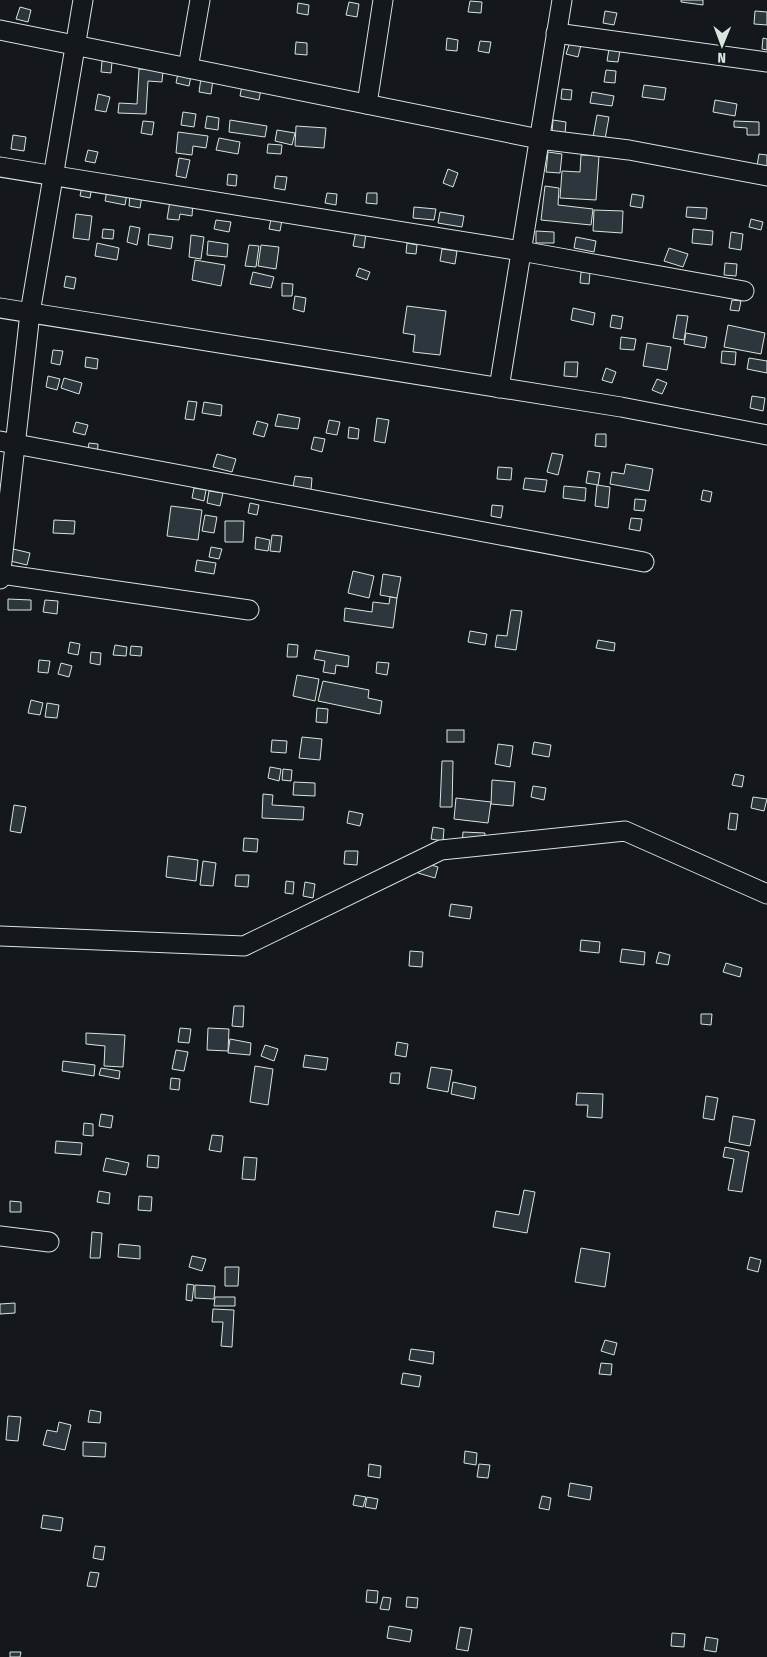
<svg xmlns="http://www.w3.org/2000/svg" width="767" height="1657" viewBox="0 0 767 1657" font-family="'Fira Sans Condensed',sans-serif">
  <rect width="100%" height="100%" fill="#14181c"/>
  <g fill="#2c363c" stroke="#d8e6dc">
    <path d="M681 0H703V5L681 2Z"/>
    <path d="M470 1 482 2 481 13 468 12Z"/>
    <path d="M349 2 359 4 357 17 346 15Z"/>
    <path d="M298 3 309 5 308 15 297 13Z"/>
    <path d="M20 7 31 10 28 22 16 19Z"/>
    <path d="M605 11 617 13 614 25 603 23Z"/>
    <path d="M755 11 767 12V25L754 24Z"/>
    <path d="M447 38 458 40 457 51 446 50Z"/>
    <path d="M763 38 767 39V50L762 49Z"/>
    <path d="M480 41 491 42 489 53 478 51Z"/>
    <path d="M296 42 307 43V55L295 54Z"/>
    <path d="M570 42 581 45 578 57 566 54Z"/>
    <path d="M609 49 620 50 618 62 607 61Z"/>
    <path d="M102 61 112 62 111 73 101 72Z"/>
    <path d="M139 69 163 70 162 82 148 81 146 114 118 113 119 103 137 104Z"/>
    <path d="M606 70 616 71 615 83 604 82Z"/>
    <path d="M178 73 191 76 189 86 176 83Z"/>
    <path d="M201 78 213 80 211 94 199 92Z"/>
    <path d="M242 85 261 89 259 100 240 96Z"/>
    <path d="M644 85 666 88 664 100 642 97Z"/>
    <path d="M562 89 572 90 571 100 561 99Z"/>
    <path d="M592 92 614 96 612 106 590 103Z"/>
    <path d="M98 94 110 97 106 112 95 110Z"/>
    <path d="M715 100 737 104 735 116 713 112Z"/>
    <path d="M183 112 196 114 194 127 181 125Z"/>
    <path d="M597 115 609 117 605 139 593 137Z"/>
    <path d="M207 116 219 118 218 130 205 128Z"/>
    <path d="M230 120 267 126 265 137 229 132Z"/>
    <path d="M553 120 566 122 565 134 552 132Z"/>
    <path d="M143 121 154 122 152 135 141 133Z"/>
    <path d="M734 121 759 122V135H747V128L734 127Z"/>
    <path d="M296 126 326 128 324 148 295 146Z"/>
    <path d="M277 130 295 133 292 145 275 141Z"/>
    <path d="M178 132 208 136 206 148 193 146 192 155 176 153Z"/>
    <path d="M13 135 26 137 24 151 11 149Z"/>
    <path d="M219 138 240 142 238 154 216 150Z"/>
    <path d="M268 144 282 145 281 154 267 153Z"/>
    <path d="M88 150 98 152 95 163 85 161Z"/>
    <path d="M548 152 562 154 560 173 546 172Z"/>
    <path d="M759 154 767 155V167L757 166Z"/>
    <path d="M581 155 599 156 596 200 560 198 562 171 580 172Z"/>
    <path d="M179 158 190 160 186 178 176 176Z"/>
    <path d="M448 169 458 173 453 187 443 183Z"/>
    <path d="M228 174 237 175 236 186 227 185Z"/>
    <path d="M276 176 287 177 285 190 274 188Z"/>
    <path d="M82 186 92 187 90 198 80 196Z"/>
    <path d="M545 186 559 188 558 205 593 209 591 225 541 220Z"/>
    <path d="M107 190 127 193 125 205 105 201Z"/>
    <path d="M327 193 337 194 336 205 325 203Z"/>
    <path d="M367 193H377V204L366 203Z"/>
    <path d="M130 194 142 196 140 208 129 206Z"/>
    <path d="M632 194 644 196 642 208 630 206Z"/>
    <path d="M170 201 193 203 192 216 180 214 179 220 167 219Z"/>
    <path d="M414 207 436 209 434 220 413 218Z"/>
    <path d="M687 207 707 208 706 219 686 217Z"/>
    <path d="M594 210 623 211 622 233 593 231Z"/>
    <path d="M440 212 464 216 462 227 438 223Z"/>
    <path d="M76 214 92 216 89 240 73 238Z"/>
    <path d="M271 219 282 220 280 231 269 229Z"/>
    <path d="M751 219 763 222 761 230 749 227Z"/>
    <path d="M216 220 231 222 229 232 214 229Z"/>
    <path d="M130 226 140 228 137 245 127 242Z"/>
    <path d="M103 229 114 230 113 239 102 238Z"/>
    <path d="M693 229 713 231 712 245 692 243Z"/>
    <path d="M356 231 366 233 364 248 353 246Z"/>
    <path d="M536 231 554 232V243H536Z"/>
    <path d="M731 232 743 234 741 250 729 248Z"/>
    <path d="M149 234 173 237 171 249 148 245Z"/>
    <path d="M191 235 204 237 201 259 189 257Z"/>
    <path d="M576 237 596 241 594 252 574 248Z"/>
    <path d="M208 241 228 244 227 257 207 255Z"/>
    <path d="M97 243 119 248 117 260 95 256Z"/>
    <path d="M407 243 417 245 416 254 406 253Z"/>
    <path d="M249 245 259 246 256 267 245 266Z"/>
    <path d="M261 245 279 247 276 269 258 266Z"/>
    <path d="M669 248 688 254 683 267 664 261Z"/>
    <path d="M442 249 457 251 455 264 440 261Z"/>
    <path d="M195 260 225 265 221 286 192 280Z"/>
    <path d="M725 263 737 264 736 276 724 275Z"/>
    <path d="M359 268 370 272 367 280 356 276Z"/>
    <path d="M253 272 274 277 271 288 250 284Z"/>
    <path d="M581 272 590 273 589 284 580 283Z"/>
    <path d="M66 276 76 278 74 289 64 287Z"/>
    <path d="M282 283 293 284 292 296H282Z"/>
    <path d="M295 296 306 298 304 312 293 309Z"/>
    <path d="M732 300 741 301 739 311 730 310Z"/>
    <path d="M407 306 446 311 440 355 413 352 415 335 403 333Z"/>
    <path d="M573 308 595 313 593 325 571 320Z"/>
    <path d="M612 315 623 317 621 329 610 327Z"/>
    <path d="M677 315 688 316 684 340 673 338Z"/>
    <path d="M728 325 765 333 761 354 724 347Z"/>
    <path d="M686 333 707 337 705 348 684 344Z"/>
    <path d="M621 337 636 339 634 350 620 349Z"/>
    <path d="M647 343 671 347 667 370 643 366Z"/>
    <path d="M53 350 63 351 60 365 51 363Z"/>
    <path d="M722 351 736 352 735 365 721 363Z"/>
    <path d="M86 357 98 359 97 369 85 367Z"/>
    <path d="M749 358 767 361V373L747 369Z"/>
    <path d="M565 362H578L577 377 564 376Z"/>
    <path d="M606 368 616 372 612 383 602 380Z"/>
    <path d="M48 376 60 379 57 390 46 387Z"/>
    <path d="M64 378 82 383 79 394 61 388Z"/>
    <path d="M657 379 667 383 662 394 652 390Z"/>
    <path d="M752 396 765 398 763 411 750 408Z"/>
    <path d="M188 401 197 402 194 420 185 419Z"/>
    <path d="M204 402 222 405 221 416 202 413Z"/>
    <path d="M278 414 300 418 298 429 275 426Z"/>
    <path d="M377 418 389 420 385 443 374 441Z"/>
    <path d="M329 420 340 422 337 435 326 433Z"/>
    <path d="M257 421 268 424 264 437 253 434Z"/>
    <path d="M76 422 88 425 85 435 73 432Z"/>
    <path d="M349 427 359 429 358 439 348 438Z"/>
    <path d="M596 434H606V447L595 446Z"/>
    <path d="M314 437 325 439 322 452 311 449Z"/>
    <path d="M89 443 98 444 97 458 87 457Z"/>
    <path d="M552 453 563 455 558 475 547 472Z"/>
    <path d="M217 454 236 459 232 472 213 467Z"/>
    <path d="M626 464 653 469 649 491 610 484 612 472 624 474Z"/>
    <path d="M498 467 512 468 511 480 497 479Z"/>
    <path d="M588 471 600 473 598 485 586 483Z"/>
    <path d="M295 476 312 478 311 490 293 487Z"/>
    <path d="M525 478 547 480 545 492 523 489Z"/>
    <path d="M597 485 610 487 608 508 595 506Z"/>
    <path d="M564 486 586 488 585 501 563 498Z"/>
    <path d="M194 488 206 490 204 501 192 498Z"/>
    <path d="M703 490 712 492 710 502 701 500Z"/>
    <path d="M209 491 223 493 220 506 207 503Z"/>
    <path d="M635 499 646 500 644 511 634 510Z"/>
    <path d="M250 503 259 505 257 515 248 513Z"/>
    <path d="M492 505 503 506 501 518 491 516Z"/>
    <path d="M171 506 202 510 198 540 167 536Z"/>
    <path d="M205 515 217 517 214 533 202 531Z"/>
    <path d="M631 518 642 519 640 531 629 529Z"/>
    <path d="M54 520 75 521 74 534 53 533Z"/>
    <path d="M225 521H244L243 542H225Z"/>
    <path d="M272 535 282 536 280 552 270 551Z"/>
    <path d="M256 537 270 540 268 551 255 549Z"/>
    <path d="M211 547 222 549 219 559 209 557Z"/>
    <path d="M9 548 30 553 27 565 6 560Z"/>
    <path d="M197 560 216 563 214 574 195 571Z"/>
    <path d="M353 571 374 576 369 598 348 593Z"/>
    <path d="M383 574 401 577 397 598 380 595Z"/>
    <path d="M390 597 397 598 393 628 344 621 345 608 372 612 373 602 389 604Z"/>
    <path d="M8 599 31 600V610H8Z"/>
    <path d="M45 600 58 601 57 614 43 612Z"/>
    <path d="M511 610 522 611 516 650 495 647 497 635 507 636Z"/>
    <path d="M470 631 487 634 485 645 468 642Z"/>
    <path d="M598 640 615 643 614 651 596 648Z"/>
    <path d="M70 642 80 644 78 655 68 653Z"/>
    <path d="M288 644 298 645 297 657H287Z"/>
    <path d="M115 645 127 647 126 656 113 655Z"/>
    <path d="M131 646 142 647 141 656 130 655Z"/>
    <path d="M316 650 349 656 348 667 336 665 335 674 323 672 325 661 314 659Z"/>
    <path d="M91 652 101 653 100 665 90 663Z"/>
    <path d="M39 660 50 661 48 673 38 672Z"/>
    <path d="M377 662 389 663 387 675 376 673Z"/>
    <path d="M61 663 72 666 69 677 58 674Z"/>
    <path d="M297 675 319 679 315 701 293 696Z"/>
    <path d="M323 681 369 690 368 698 382 701 380 714 318 701Z"/>
    <path d="M31 700 43 703 40 715 28 713Z"/>
    <path d="M47 703 59 705 57 718 45 717Z"/>
    <path d="M317 708 328 709 327 723 316 722Z"/>
    <rect x="447" y="730" width="17" height="12"/>
    <path d="M302 737 322 739 320 760 299 758Z"/>
    <path d="M272 740 287 741 286 753 271 752Z"/>
    <path d="M534 742 551 745 549 757 532 754Z"/>
    <path d="M498 744 513 746 510 767 495 764Z"/>
    <path d="M442 761H453L452 807H440Z"/>
    <path d="M270 767 281 769 279 781 268 778Z"/>
    <path d="M283 769 292 770 291 781 282 780Z"/>
    <path d="M735 774 744 776 742 787 732 785Z"/>
    <path d="M492 780 515 782 513 806 491 804Z"/>
    <path d="M294 782 315 783V796L293 795Z"/>
    <path d="M533 786 546 788 544 800 531 797Z"/>
    <path d="M263 794 273 795 272 805 304 807 303 820 262 818Z"/>
    <path d="M753 797 767 799 764 811 751 808Z"/>
    <path d="M456 798 491 802 488 823 454 819Z"/>
    <path d="M14 805 26 807 21 833 10 831Z"/>
    <path d="M349 811 363 814 360 826 347 823Z"/>
    <path d="M730 813 738 814 736 830 728 829Z"/>
    <path d="M433 827 444 829 443 841 431 839Z"/>
    <path d="M463 832 485 833 484 847 462 845Z"/>
    <path d="M244 838 258 839 257 852 243 851Z"/>
    <path d="M345 851H358L357 865 344 864Z"/>
    <path d="M168 856 198 860 196 881 166 877Z"/>
    <path d="M203 861 216 863 213 886 200 885Z"/>
    <path d="M421 862 438 867 435 878 418 873Z"/>
    <path d="M236 875H249L248 887 235 886Z"/>
    <path d="M286 881 294 882 293 894 285 893Z"/>
    <path d="M305 882 315 884 313 898 303 896Z"/>
    <path d="M451 904 472 907 470 919 449 916Z"/>
    <path d="M581 940 600 942 599 953 580 951Z"/>
    <path d="M622 949 645 952 644 965 620 962Z"/>
    <path d="M410 951 423 952 422 967 409 966Z"/>
    <path d="M659 952 670 955 668 965 656 963Z"/>
    <path d="M726 963 742 968 740 977 723 972Z"/>
    <path d="M234 1006H244L243 1027 232 1026Z"/>
    <path d="M701 1014H712L711 1025 701 1024Z"/>
    <path d="M180 1028 191 1029 189 1043 178 1042Z"/>
    <path d="M208 1028 229 1029 228 1051 207 1050Z"/>
    <path d="M86 1033 125 1035 123 1067 104 1066 105 1046 86 1044Z"/>
    <path d="M230 1039 251 1043 250 1055 228 1053Z"/>
    <path d="M397 1042 408 1044 406 1057 395 1055Z"/>
    <path d="M265 1045 278 1049 274 1061 261 1056Z"/>
    <path d="M176 1050 188 1052 184 1071 172 1069Z"/>
    <path d="M305 1055 328 1058 326 1070 303 1067Z"/>
    <path d="M63 1061 95 1065 94 1076 62 1071Z"/>
    <path d="M255 1066 273 1069 268 1105 250 1102Z"/>
    <path d="M431 1067 452 1070 448 1092 427 1088Z"/>
    <path d="M101 1068 120 1071 119 1079 99 1075Z"/>
    <path d="M391 1073H400L399 1084 390 1083Z"/>
    <path d="M171 1078 180 1079 179 1090 170 1089Z"/>
    <path d="M453 1082 476 1087 474 1099 451 1094Z"/>
    <path d="M577 1093 603 1094 602 1118 587 1117 588 1105H576Z"/>
    <path d="M706 1096 718 1098 714 1120 703 1118Z"/>
    <path d="M101 1114 113 1116 111 1128 99 1126Z"/>
    <path d="M733 1116 755 1120 750 1146 729 1142Z"/>
    <path d="M84 1123 93 1124V1136L83 1135Z"/>
    <path d="M212 1135 223 1136 221 1152 209 1150Z"/>
    <path d="M56 1141 82 1143 81 1155 55 1153Z"/>
    <path d="M725 1147 749 1152 742 1192 728 1190 734 1159 723 1157Z"/>
    <path d="M148 1155 159 1156 158 1168 147 1167Z"/>
    <path d="M244 1157 257 1158 255 1180 242 1179Z"/>
    <path d="M106 1158 129 1163 126 1175 103 1171Z"/>
    <path d="M524 1190 535 1192 527 1233 493 1227 496 1211 519 1215Z"/>
    <path d="M99 1191 110 1193 109 1204 97 1202Z"/>
    <path d="M139 1196 152 1197 151 1211 138 1210Z"/>
    <path d="M10 1201 21 1202V1212H10Z"/>
    <path d="M92 1232 102 1233 100 1258H90Z"/>
    <path d="M119 1244 140 1246V1259L118 1257Z"/>
    <path d="M581 1248 610 1253 605 1287 575 1282Z"/>
    <path d="M192 1256 206 1259 202 1271 189 1267Z"/>
    <path d="M750 1257 761 1260 758 1272 747 1269Z"/>
    <path d="M225 1267H239L238 1286H225Z"/>
    <path d="M187 1284 194 1285 192 1301 186 1300Z"/>
    <path d="M195 1285 215 1286 214 1299 195 1298Z"/>
    <path d="M215 1297H235V1306H214Z"/>
    <path d="M15 1303V1313L0 1314V1304Z"/>
    <path d="M213 1309 234 1310 232 1347 221 1346 223 1322H212Z"/>
    <path d="M605 1340 617 1343 614 1355 601 1351Z"/>
    <path d="M411 1349 434 1352 433 1364 409 1360Z"/>
    <path d="M601 1363 612 1364 611 1375 599 1374Z"/>
    <path d="M403 1373 421 1376 419 1387 401 1384Z"/>
    <path d="M90 1410 101 1412 100 1423 88 1422Z"/>
    <path d="M8 1416 21 1417 18 1441 6 1440Z"/>
    <path d="M59 1422 71 1425 65 1450 43 1445 47 1430 57 1432Z"/>
    <path d="M83 1442 106 1443 105 1457 83 1456Z"/>
    <path d="M465 1451 477 1453 476 1465 464 1463Z"/>
    <path d="M369 1464 381 1466 380 1478 368 1476Z"/>
    <path d="M479 1464 490 1465 488 1478 477 1477Z"/>
    <path d="M570 1483 592 1487 590 1500 568 1496Z"/>
    <path d="M355 1495 366 1497 363 1507 353 1505Z"/>
    <path d="M542 1496 551 1498 549 1510 539 1508Z"/>
    <path d="M367 1497 378 1499 376 1509 365 1507Z"/>
    <path d="M43 1515 63 1518 61 1531 41 1528Z"/>
    <path d="M95 1546 105 1547 103 1560 93 1558Z"/>
    <path d="M90 1572 99 1573 96 1587 87 1586Z"/>
    <path d="M367 1590 378 1591 377 1603 366 1602Z"/>
    <path d="M383 1597 391 1598 389 1610 380 1609Z"/>
    <path d="M407 1597 418 1598 417 1608 406 1607Z"/>
    <path d="M389 1626 412 1630 410 1642 387 1638Z"/>
    <path d="M460 1627 472 1629 468 1651 456 1649Z"/>
    <path d="M672 1633 685 1634 684 1647 671 1646Z"/>
    <path d="M706 1637 718 1639 716 1652 704 1650Z"/>
    <path d="M10 1652H21L20 1657H10Z"/>
  </g>
  <g fill="none" stroke-linecap="round" stroke-linejoin="round">
    <g stroke="#d8e6dc" stroke-width="21">
      <g id="minor">
        <path d="M0 30 539 139 629 150 767 176"/>
        <path d="M556 33 767 62"/>
        <path d="M188 68 200 0"/>
        <path d="M367 104 383 0"/>
        <path d="M0 167 521 251 744 291"/>
        <path d="M0 308 621 407 767 435"/>
        <path d="M499 388 562 0"/>
        <path d="M0 441 644 562"/>
        <path d="M0 574 249 610"/>
        <path d="M0 579 30 313 83 0"/>
        <path d="M0 936 244 946 441 850 625 831 767 894"/>
        <path d="M0 1236 49 1242"/>
      </g>
    </g>
    <use href="#minor" stroke="#14181c" stroke-width="19"/>
  </g>
  <g transform="translate(722 45) rotate(181)" stroke="#14181c" stroke-width="4" paint-order="stroke">
  <path d="M0-4L9 19L0 12L-9 19Z" fill="#d8e6dc"/>
  <text y="-8" font-size="14" font-weight="bold" text-anchor="middle" fill="#d8e6dc">N</text>
  </g>
</svg>
